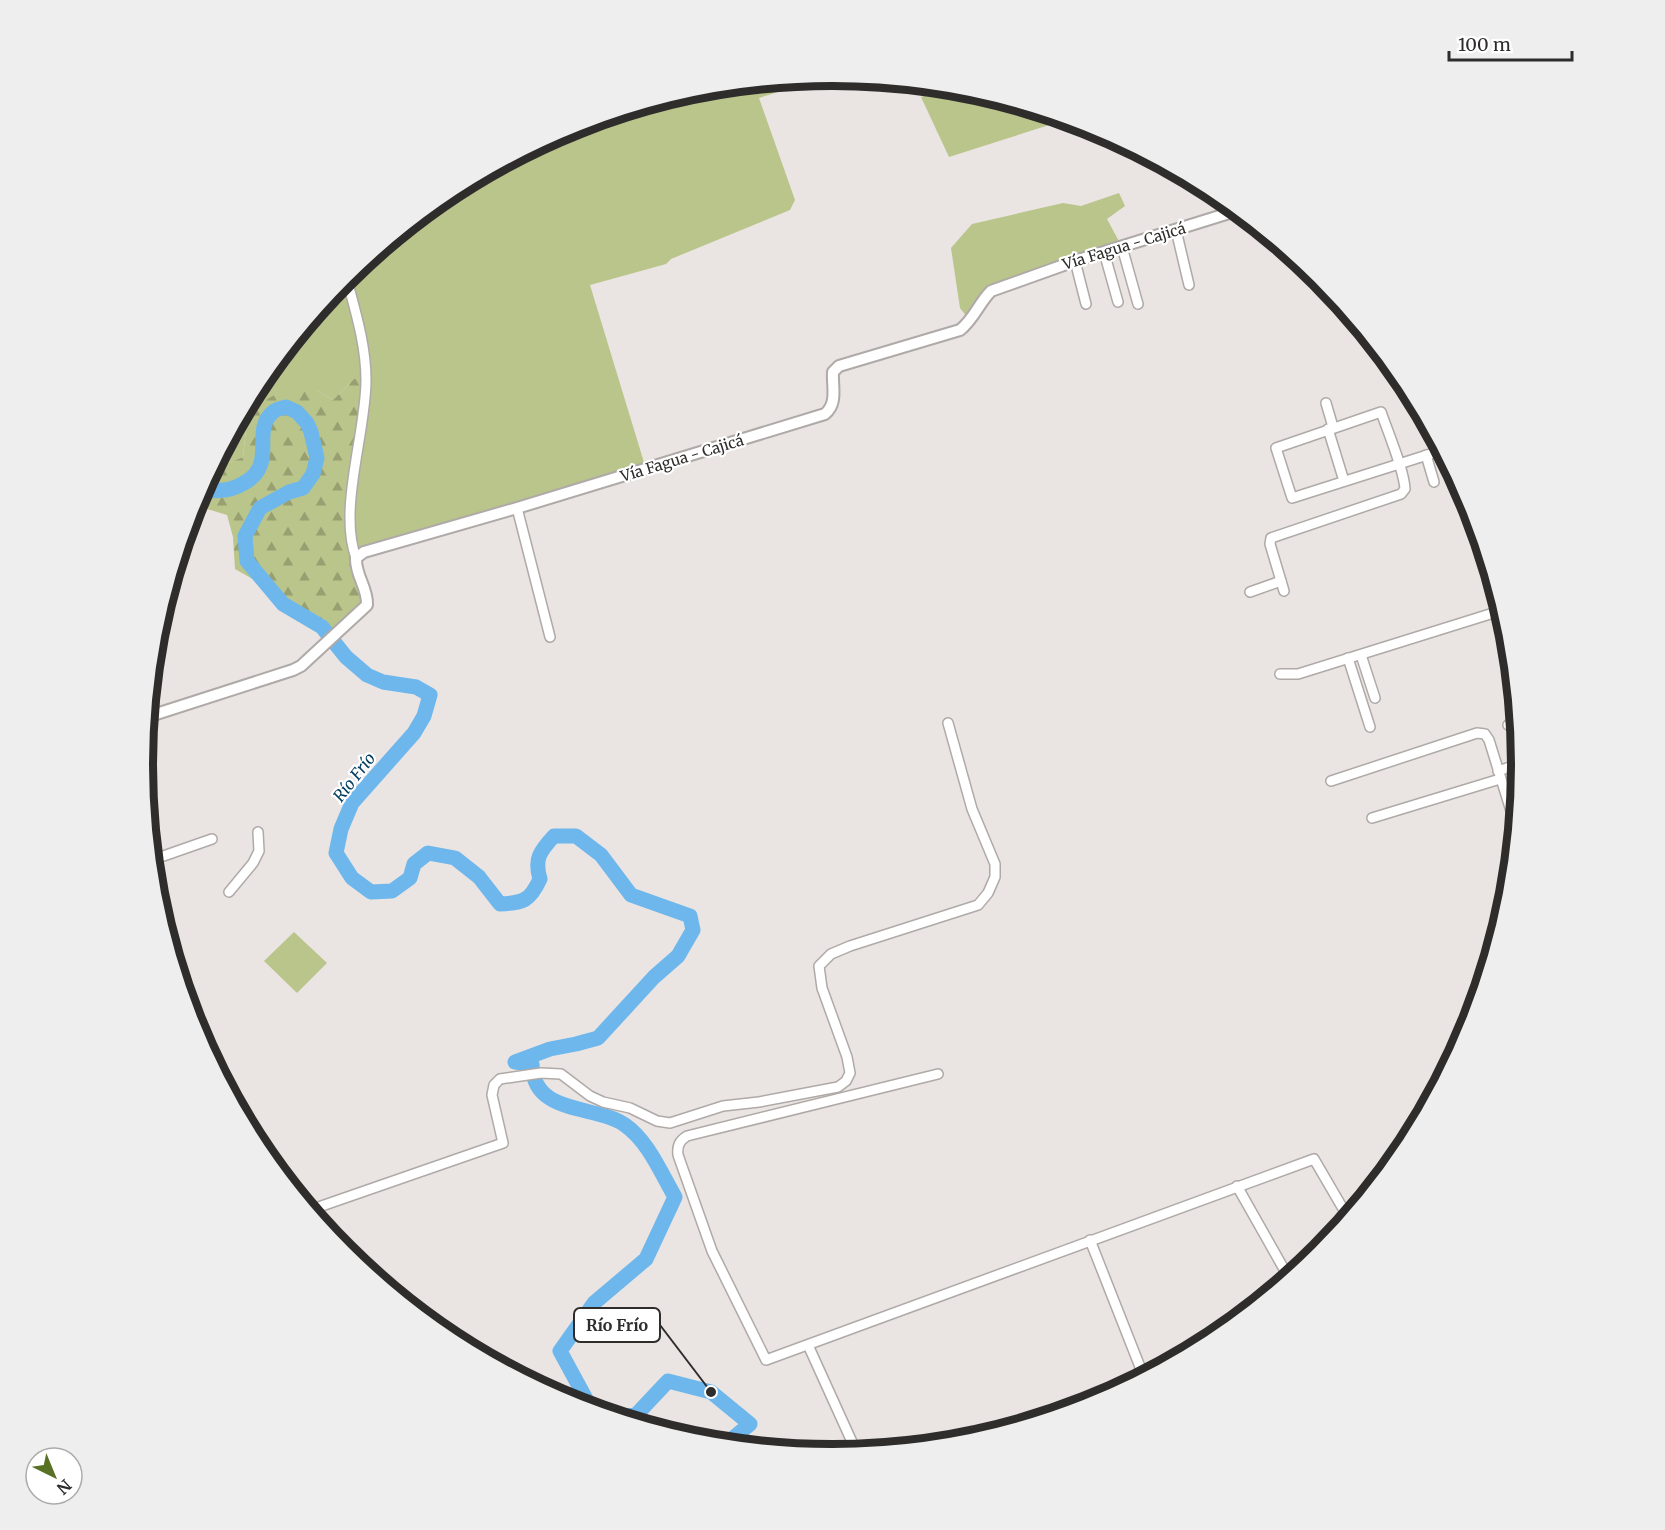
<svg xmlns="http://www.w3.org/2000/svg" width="1665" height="1530" viewBox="0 0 1665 1530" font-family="Merriweather,serif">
  <defs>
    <pattern id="forest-firs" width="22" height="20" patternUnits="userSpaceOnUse" patternTransform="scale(1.5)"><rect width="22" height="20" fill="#bac58b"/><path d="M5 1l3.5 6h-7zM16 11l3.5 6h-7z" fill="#98a072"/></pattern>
  </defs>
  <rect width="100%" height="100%" fill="#eae4e2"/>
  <g fill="#bac58b">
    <path d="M831 75 759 98 795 200 790 210 671 259 666 264 590 285 646 469 364 552 353 549 355 378 333 400 316 390 248 411 243 457 220 466 216 462 259 381 345 277 449 191 569 127 698 88Z"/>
    <path d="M953 87 967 88 1068 119 949 157 921 97Z"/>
    <path d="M1119 193 1125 206 1107 219 1122 247 991 291 971 322 960 308 951 248 972 224 1063 203 1081 206Z"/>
    <path d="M294 932 327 963 297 993 264 961Z"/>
  </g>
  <path fill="url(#forest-firs)" d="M355 378 366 381 350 514 368 598 339 630 335 626 327 634 312 620 283 604 265 583 256 581 235 569 233 537 227 515 194 505 216 462 220 466 243 457 248 411 281 391 316 390 333 400Z"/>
  <path fill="#6db7ed" d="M1468 1026H1471L1470 1029 1454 1059 1455 1034Z"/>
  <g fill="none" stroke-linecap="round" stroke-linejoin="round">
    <g stroke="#6db7ed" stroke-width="15">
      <path d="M200 491C210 490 223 492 233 488 284 470 248 433 273 412 275 410 282 408 286 407L297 412 307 423 311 432 317 458 313 474 303 488 289 492 260 508 245 536 247 561 283 604 322 627 346 657 367 675 383 682 416 687 430 695 424 716 414 733 352 803 341 829 336 853 352 878 371 892 392 891 410 878 414 864 428 853 455 858 479 877 500 904C523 903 530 901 540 879 534 859 540 851 554 836H576L601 855 631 895 690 916 693 930 678 956 654 977 598 1038 576 1044 550 1049 515 1062 532 1064C533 1116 595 1104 625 1125 648 1141 661 1173 675 1197L646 1259 594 1303 560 1351 592 1410"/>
      <path d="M616 1417 636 1415 668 1381 711 1392 750 1424 726 1444"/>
    </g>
    <g stroke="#afaaa7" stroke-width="12">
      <g id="minor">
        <path d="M1176 230 1189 285"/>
        <path d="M1122 247 1138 304"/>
        <path d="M1104 252 1118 302"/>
        <path d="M1075 261 1086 304"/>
        <path d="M346 276C355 310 366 345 366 380 366 433 338 509 356 558"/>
        <path d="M1326 403 1333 427"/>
        <path d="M1328 429 1344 481"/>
        <path d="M1426 455 1434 482"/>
        <path d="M517 508 550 637"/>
        <path d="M1284 591 1270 544 1271 538 1401 494 1405 489C1404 470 1388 432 1381 412L1276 448 1292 498 1443 450"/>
        <path d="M1250 592 1281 581"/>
        <path d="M1361 655 1375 698"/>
        <path d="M1348 658 1370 727"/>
        <path d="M1280 674H1298L1503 610"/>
        <path d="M1508 725 1518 722"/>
        <path d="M1498 771 1522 763"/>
        <path d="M1331 781 1477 733 1485 734 1489 740 1516 827"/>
        <path d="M1372 818 1500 779"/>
        <path d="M152 860 212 839"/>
        <path d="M229 892 253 863 259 851 258 832"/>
        <path d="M938 1074 687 1136C679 1141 677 1146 678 1155L712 1251 766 1360 1314 1159 1349 1219"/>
        <path d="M1237 1186 1289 1278"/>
        <path d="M310 1210 503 1143 492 1095 494 1085 500 1079 541 1073 561 1074 590 1096 603 1102 630 1108 657 1121 670 1123 723 1106 759 1102 838 1087 846 1081 850 1073 847 1057 822 988 819 966 831 954 850 946 978 905 988 893 995 877V864L972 809 948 723"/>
        <path d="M1090 1240 1144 1377"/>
        <path d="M808 1345 857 1453"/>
      </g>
    </g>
    <g stroke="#afaaa7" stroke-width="14">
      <path id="tertiary" d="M147 717 293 670 301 666 367 605C368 588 355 575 356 558L364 552 517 508 825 414C838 403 832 387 833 372L839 366 960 330C974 319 979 303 991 291L1075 261 1239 210"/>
    </g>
    <use href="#minor" stroke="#fff" stroke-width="9"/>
    <use href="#tertiary" stroke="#fff" stroke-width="10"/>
  </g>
  <g text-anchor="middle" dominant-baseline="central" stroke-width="4.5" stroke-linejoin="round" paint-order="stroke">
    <g font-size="15" fill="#2f2d2c" stroke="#fff">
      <text transform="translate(1124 246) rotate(-17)">Vía Fagua - Cajicá</text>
      <text transform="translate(682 458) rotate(-17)">Vía Fagua - Cajicá</text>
    </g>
    <g font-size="16" font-style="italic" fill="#003d60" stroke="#fff">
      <text transform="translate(354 777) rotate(-52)">Río Frío</text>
    </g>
  </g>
  <path d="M0 0H1665V1530H0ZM153 765a679 679 0 1 1 1358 0a679 679 0 1 1-1358 0Z" fill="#eee" fill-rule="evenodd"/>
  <path fill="none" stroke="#2f2d2c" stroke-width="8" d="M153 765a679 679 0 1 1 1358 0a679 679 0 1 1-1358 0Z"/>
  <path fill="none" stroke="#2f2d2c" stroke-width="2" d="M711 1392L660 1325"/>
  <circle fill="#2f2d2c" stroke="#fff" stroke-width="2" cx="711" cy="1392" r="6"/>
  <rect fill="#fff" stroke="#2f2d2c" stroke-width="2" x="574" y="1308" width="86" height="34" rx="6"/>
  <g font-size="16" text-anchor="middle" font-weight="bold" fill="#2f2d2c">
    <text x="617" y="1331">Río Frío</text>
  </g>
  <g transform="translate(54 1476) rotate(137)"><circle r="28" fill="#ffffff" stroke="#acabab" stroke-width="1.5"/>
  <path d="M0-4.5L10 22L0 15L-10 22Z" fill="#587124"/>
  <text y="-9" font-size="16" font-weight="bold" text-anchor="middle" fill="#2f2d2c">N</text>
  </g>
  <path d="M1449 51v9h123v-9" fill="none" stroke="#2f2d2c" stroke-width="3"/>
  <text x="1458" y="51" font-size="18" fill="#2f2d2c" stroke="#ffffff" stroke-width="4.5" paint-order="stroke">100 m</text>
</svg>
